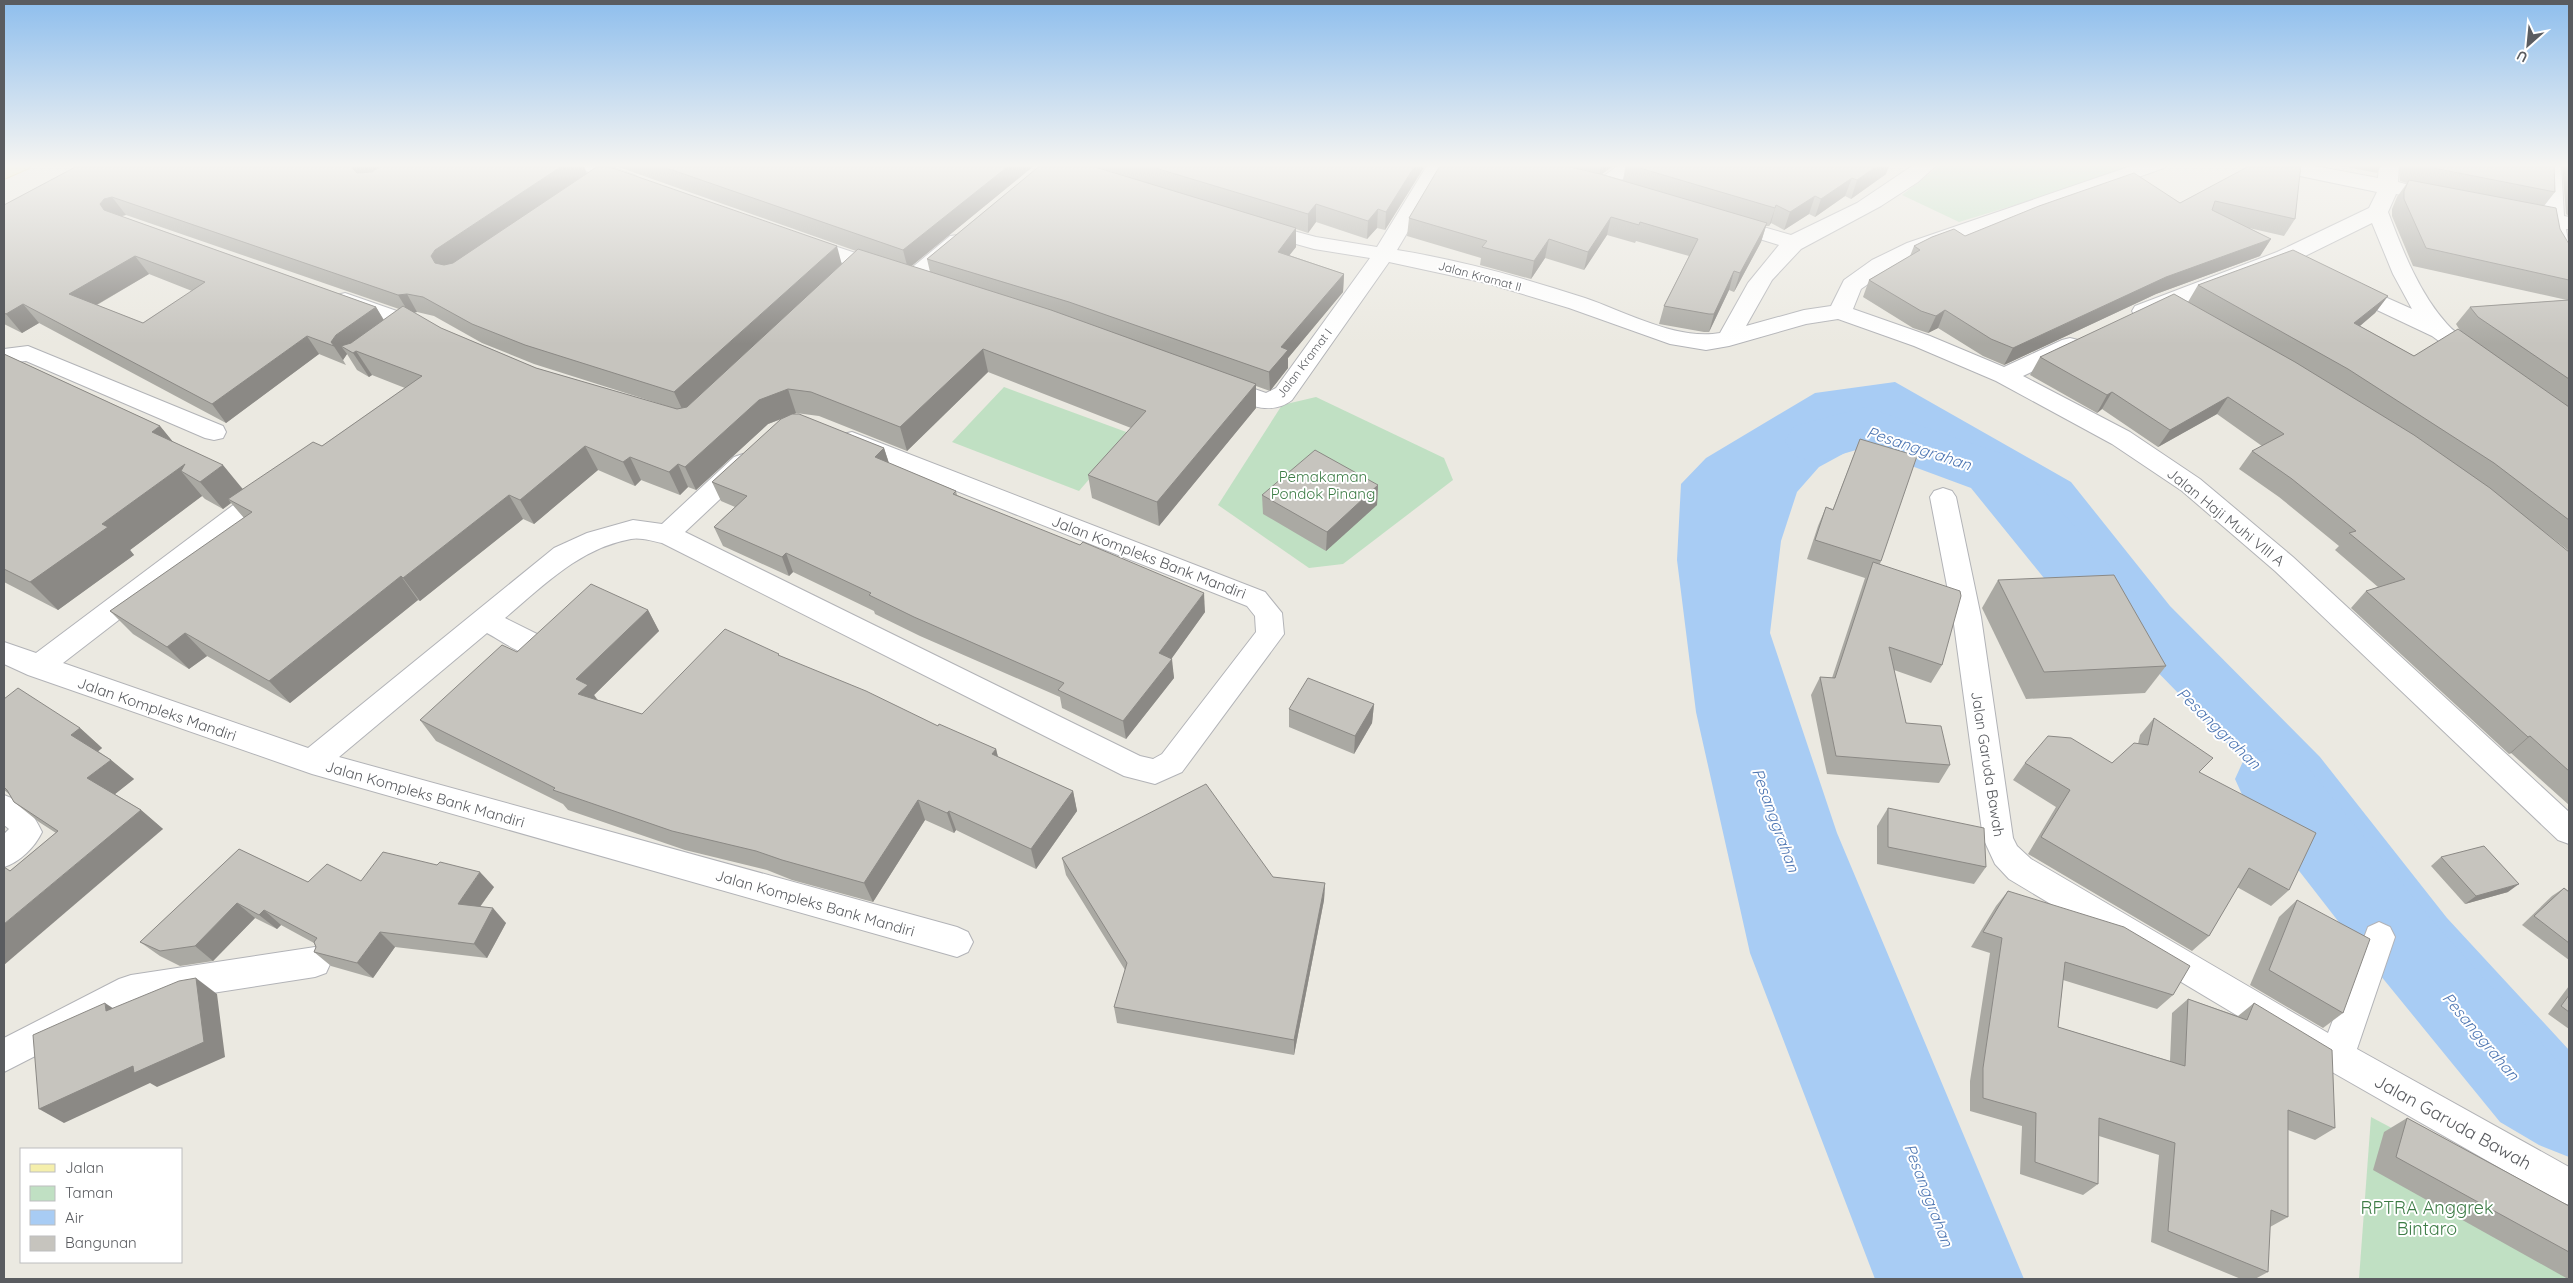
<svg xmlns="http://www.w3.org/2000/svg" width="2573" height="1283" viewBox="0 0 2573 1283" font-family="Quicksand,sans-serif">
  <rect width="100%" height="100%" fill="#ebe9e1"/>
  <g fill="#c0e0c3">
    <path d="M1942 164H2113L2131 170 1959 222 1902 195Z"/>
    <path d="M1004 387 1129 433 1079 491 952 442Z"/>
    <path d="M1316 397 1444 458 1453 480 1343 564 1309 568 1218 505 1282 405Z"/>
    <path d="M2371 1117 2569 1222V1279H2359Z"/>
  </g>
  <path fill="#a8ccf4" d="M1895 382 2071 482 2170 606 2320 757 2447 918 2569 1050V1126L2561 1122 2484 1048 2407 935 2269 786 2138 652 2026 510 1971 467 1911 440 1865 442 1819 467 1797 492 1781 541 1770 633 1837 833 2024 1279H1875L1750 953 1696 712 1677 560 1681 484 1706 458 1815 393Z"/>
  <g fill="none" stroke-linecap="round" stroke-linejoin="round">
    <g fill="#a8ccf4" fill-rule="evenodd">
      <path d="M1866 407 2015 458 2138 599 2147 617 2138 635 2114 643 2090 635 1971 488 1863 448 1815 462 1794 456 1785 441 1794 426Z"/>
      <path d="M2271 749 2297 757 2308 768 2432 920 2560 1064 2569 1069V1157L2539 1145 2500 1122 2376 970 2245 801 2235 779 2245 757Z"/>
    </g>
    <g stroke="#b2b3b7" stroke-width="2">
      <g id="minor">
        <path d="M574 164H604L636 176 639 180 636 184 629 186 577 168Z"/>
        <path d="M1428 164H1448L1397 250C1460 260 1524 278 1585 298 1626 312 1678 341 1720 333L1748 283 1779 245 1721 227 1718 223 1721 219 1728 217 1791 235 1857 203 1915 164H1938L1918 182 1881 206 1801 249 1772 280 1746 326 1804 310 1831 306 1844 280 1872 260 1907 243 2137 164H2167L2164 168 1923 253 1888 270 1861 289 1853 309 1930 336 2004 367 2062 340 2070 338 2078 340 2081 345 2078 350 2023 376 2130 432 2200 479 2293 557 2569 812V844L2558 840 2275 571 2182 491 2112 444 1996 381 1914 346 1838 319 1806 324 1729 346 1706 350 1670 344 1569 308 1486 283 1389 262 1292 400C1268 419 1238 400 1212 391L1208 385 1212 379 1220 377 1266 393 1276 388 1370 258 1314 249 1253 232 1249 228 1253 224 1260 222 1316 237 1377 247Z"/>
        <path d="M1620 164H1644L1609 189H1595L1592 185Z"/>
        <path d="M2261 164H2304L2378 178 2379 164H2399L2398 182 2413 186 2416 190 2413 194 2406 196 2396 194 2388 212C2403 251 2419 293 2447 324 2459 338 2479 344 2489 358L2485 363 2477 366 2469 363 2432 336 2341 293 2338 288 2341 283 2349 281 2412 309 2393 274 2372 223 2293 262 2151 316 2143 318 2135 316 2132 311 2135 306 2277 252 2369 208 2377 192 2271 170 2264 168Z"/>
        <path d="M2541 164H2561L2564 216 2569 217V229H2566L2569 247V271L2561 269 2547 246 2544 224 2515 217 2512 213 2515 209 2522 207 2543 211Z"/>
        <path d="M958 235 966 236 969 241 966 246 919 285 911 287 903 285 900 280 903 275 950 236Z"/>
        <path d="M804 236 892 265 895 270 892 275 884 277 796 247 793 242 796 237Z"/>
        <path d="M345 293 417 318 420 323 417 328 409 330 337 305 334 300 337 295Z"/>
        <path d="M28 346 223 426 226 432 223 438 214 440 205 438 26 361 4 363V349Z"/>
        <path d="M852 432 1265 592 1282 613 1284 634 1182 772 1155 784 1124 776 662 543C653 541 640 537 631 539 580 548 543 586 505 618L545 638 549 646 545 654C525 660 504 642 487 633L339 757 957 927 968 932 973 942 968 952 957 957 312 774 28 675 4 664V642L36 653 260 485 269 482 278 485 282 491 278 497 63 663 308 748 554 548 587 533 633 520 662 524 734 457 743 454 752 457 755 463 752 469 685 532 1140 756 1153 759 1162 754 1256 632 1255 616 1247 606 843 446 840 440 843 434Z"/>
        <path d="M1943 488 1952 491 1956 497 1981 617 2013 838 2017 846 2031 859 2328 1033 2368 927 2379 922 2390 927 2395 937 2357 1049 2569 1167V1205L2556 1200 2325 1068 2009 879 1995 864 1983 838 1953 617 1930 497 1934 491Z"/>
        <path d="M4 795C25 803 33 813 42 832 35 847 20 862 4 867V834L9 829 4 825Z"/>
        <path d="M315 947 326 951 331 962 326 973 315 977 135 1005 4 1072V1038L119 979 131 975Z"/>
      </g>
    </g>
    <g stroke="#dfc866" stroke-width="2">
      <path id="major" d="M6 164H32L29 168 4 179V165Z"/>
    </g>
    <use href="#minor" fill="#fff" fill-rule="evenodd"/>
    <use href="#major" fill="#f5efac" fill-rule="evenodd"/>
  </g>
  <g fill="#aaa9a3" fill-rule="evenodd">
    <path d="M81 164H583L587 174 842 264 856 251 610 164H1036L911 266 930 272 927 259 1042 164H1426L1385 230 1377 228 1367 239 1316 222 1308 233 1296 229V247L1289 255 1344 274 1343 292 1288 358V368L1270 391 1256 386V408L1159 526 1092 498 1088 475 1131 428 988 372 907 451 819 416 796 413 794 414 884 448 889 463 956 491 957 495 1205 612 1171 659 1174 678 1126 739 1062 708 1060 697 920 636 875 614 874 611 793 572 789 576 723 546 714 527 735 507 721 501 712 482 784 418 768 424 696 490 688 487 680 495 641 480 635 486 598 470 534 524 523 519 420 601 418 600 290 703 207 656 189 669 133 634 110 611 244 518 231 503 223 509 205 499 202 496 130 550 134 555 58 610 4 582V354L160 426 172 441 243 489 322 446 405 388 372 375 369 377 357 370 347 354 343 360 346 365 319 354 226 423 39 323 22 333 4 324V205ZM126 215 399 309 384 320 376 307 121 216ZM149 274 192 291 143 323 97 305ZM417 312 434 316 482 343 534 364 673 408 536 368 441 328 414 313Z"/>
    <path d="M1441 164H1616L1602 174 1623 180 1626 164 1886 174 1851 199 1845 196 1815 217 1809 214 1784 230 1771 223 1769 226H1766L1761 242 1734 292 1729 290 1709 332H1704L1659 324 1664 306 1689 256 1636 241 1635 243 1607 235 1584 270 1545 258 1531 279 1480 265 1481 258 1407 236 1409 218Z"/>
    <path d="M2253 164 2295 219 2284 236 2249 228 2271 239 2260 256 2156 294 2004 365 1983 356 1938 328 1928 333 1913 328 1863 297 1869 280 1910 256 1914 246 1965 236 2180 203Z"/>
    <path d="M2331 164H2382L2377 173Z"/>
    <path d="M2399 164H2554L2555 192 2544 206 2569 244V551L2542 530 2569 552V805L2511 753 2509 754 2351 608 2366 591 2378 587 2335 550 2339 546 2279 497 2239 469 2252 451 2262 446 2217 414 2158 447 2102 409 2097 413 2030 375 2040 357 2188 302 2198 285 2388 296 2375 313 2360 326 2414 356 2461 332 2456 324 2470 307 2567 300 2413 266 2392 216V209L2397 197 2407 183 2400 181Z"/>
    <path d="M2562 164H2569V216L2566 214Z"/>
    <path d="M1860 439 1881 561 1880 564 1942 665 1931 683 1894 670 1906 723 1950 765 1939 783 1827 774 1811 695 1820 677 1832 678 1865 578 1807 559 1818 526 1826 507 1833 509Z"/>
    <path d="M1378 485 1377 505 1326 551 1263 514 1262 495Z"/>
    <path d="M1998 580 2166 666 2145 693 2026 699 1982 608Z"/>
    <path d="M648 610 659 631 594 695 598 700 642 714 780 656 938 726 996 749 998 757 1073 791 1077 811 1036 869 956 830 954 833 925 820 873 902 792 880 767 870 685 850 568 810 563 804 436 741 420 720 517 652Z"/>
    <path d="M4 699 80 728 102 748 98 751 111 760 134 779 115 794 141 810 163 829 10 871 56 833 39 822 14 802 9 794 4 790Z"/>
    <path d="M1374 704 1372 723 1354 754 1289 727V709Z"/>
    <path d="M2154 718 2200 773 2289 890 2271 906 2237 887 2209 936 2192 951 2028 854 2056 807 2013 780 2025 763H2112L2138 744 2140 735Z"/>
    <path d="M1888 808 1986 867 1974 884 1877 864V826Z"/>
    <path d="M239 849 308 882 361 881 494 887 480 907 506 923 487 958 395 947 373 978 331 966 314 952 316 947 314 943 281 925 277 929 255 918 213 961 180 966 160 956 140 942Z"/>
    <path d="M2441 857 2508 892 2465 904 2431 866Z"/>
    <path d="M1062 858 1273 877 1325 883 1324 900 1294 1055 1117 1023 1114 1007 1125 970 1066 875Z"/>
    <path d="M2564 888 2569 892V960L2522 925 2552 896Z"/>
    <path d="M2008 891 2173 995 2157 1009 2063 980 2058 1027 2170 1061 2172 1013 2188 999 2238 1016 2254 1003 2335 1128 2315 1140 2288 1130V1217L2270 1227 2268 1272 2255 1279H2241L2151 1242 2159 1155 2099 1136 2098 1184 2083 1195 2020 1174 2022 1126 1970 1111V1081L1990 953 1971 947 1996 906Z"/>
    <path d="M2297 900 2343 1013 2323 1028 2250 985 2279 917Z"/>
    <path d="M2569 986V1029L2548 1014Z"/>
    <path d="M2407 1118 2569 1206V1278L2568 1279 2373 1170 2384 1132Z"/>
  </g>
  <g fill="#8b8985">
    <path d="M354 164H390L362 186 352 168Z"/>
    <path d="M565 164H583L587 174 441 274 431 256 435 250Z"/>
    <path d="M1011 164H1036L908 269 903 250Z"/>
    <path d="M1416 164H1426L1385 230 1386 212Z"/>
    <path d="M1601 164H1616L1599 176Z"/>
    <path d="M1880 164H1890L1886 174 1851 199 1857 180Z"/>
    <path d="M1852 178 1845 196 1815 217 1821 199Z"/>
    <path d="M1815 196 1809 214 1784 230 1790 212Z"/>
    <path d="M112 197 126 215 117 217 104 210 100 204 104 199Z"/>
    <path d="M1316 204V222L1308 233V214Z"/>
    <path d="M1776 205 1771 223 1769 226Z"/>
    <path d="M1378 209 1377 228 1367 239 1368 221Z"/>
    <path d="M1611 217 1607 235 1584 270 1588 252Z"/>
    <path d="M1767 223 1761 242 1734 292 1740 273Z"/>
    <path d="M1296 228V247L1278 270V252Z"/>
    <path d="M1549 239 1545 258 1531 279 1534 261Z"/>
    <path d="M2271 239 2260 256 2156 294 2004 365 2013 348 2166 277Z"/>
    <path d="M837 246 842 265 683 411 674 392Z"/>
    <path d="M135 256 149 274 84 312 69 294Z"/>
    <path d="M1734 271 1729 290 1709 332 1714 314Z"/>
    <path d="M1344 274 1343 292 1288 358V368L1270 391 1269 372 1281 347Z"/>
    <path d="M407 294 417 312 409 313 398 295Z"/>
    <path d="M2388 296 2375 313 2342 341 2354 323Z"/>
    <path d="M23 304 39 323 22 333 6 314Z"/>
    <path d="M376 307 387 326 351 352 341 346 347 354 343 360 331 342 336 335Z"/>
    <path d="M1945 310 1938 328 1928 333 1936 316Z"/>
    <path d="M307 336 319 354 226 423 212 404Z"/>
    <path d="M983 349 988 372 907 451 900 427Z"/>
    <path d="M356 351 372 375 369 377 353 353Z"/>
    <path d="M1256 384V408L1159 526 1157 502Z"/>
    <path d="M788 389 796 413 768 424 696 490 685 467 759 400Z"/>
    <path d="M2112 392 2102 409 2097 413 2107 395Z"/>
    <path d="M2228 397 2217 414 2158 447 2170 430Z"/>
    <path d="M160 426 183 454 152 432Z"/>
    <path d="M585 446 598 470 534 524 520 500Z"/>
    <path d="M884 448 890 467 875 457Z"/>
    <path d="M630 457 641 480 635 486 623 462Z"/>
    <path d="M185 464 181 471 202 496 130 550 134 555 58 610 30 582 102 524Z"/>
    <path d="M678 464 688 487 680 495 669 472Z"/>
    <path d="M223 465 246 493 228 499 231 503 223 509 200 482Z"/>
    <path d="M1378 485 1377 505 1326 551 1327 532Z"/>
    <path d="M509 495 523 519 420 601 403 578Z"/>
    <path d="M786 553 793 572 789 576 782 557Z"/>
    <path d="M401 576 418 600 290 703 269 681Z"/>
    <path d="M1204 593 1205 612 1162 672 1159 653Z"/>
    <path d="M648 610 659 631 594 695 601 706 578 694 576 679Z"/>
    <path d="M185 633 207 656 189 669 167 647Z"/>
    <path d="M1172 659 1174 678 1126 739 1123 721Z"/>
    <path d="M1374 704 1372 723 1354 754 1355 736Z"/>
    <path d="M80 728 102 748 94 755 71 735Z"/>
    <path d="M2530 736 2511 753 2509 754 2528 737Z"/>
    <path d="M996 749 1001 770 992 754Z"/>
    <path d="M111 760 134 779 110 798 87 778Z"/>
    <path d="M1073 791 1077 811 1036 869 1031 849Z"/>
    <path d="M918 800 925 820 873 902 864 883Z"/>
    <path d="M141 810 163 829 4 965V924Z"/>
    <path d="M949 811 956 830 954 833 947 813Z"/>
    <path d="M480 872 494 887 471 919 458 904Z"/>
    <path d="M1325 883 1324 900 1294 1055V1040Z"/>
    <path d="M2519 884 2508 892 2465 904 2476 896Z"/>
    <path d="M237 903 255 918 213 961 195 946Z"/>
    <path d="M493 908 506 923 487 958 474 944Z"/>
    <path d="M264 910 281 925 277 929 259 915Z"/>
    <path d="M380 932 395 947 373 978 357 963Z"/>
    <path d="M196 978 217 994 225 1057 157 1087 150 1083 64 1123 39 1109Z"/>
    <path d="M105 1003 128 1018 106 1011Z"/>
  </g>
  <g fill="#c6c4be" stroke="#8b8985" fill-rule="evenodd">
    <path d="M81 164H354L352 168 357 173 372 172 384 164H565L435 250 431 256 435 263 444 265 453 263 601 164 837 246 674 392 525 345 472 324 423 297 407 294 398 295 112 197 104 199 100 204 104 210 376 307 336 335 331 342 334 346 307 336 212 404 23 304 6 314 4 313V205ZM135 256 205 282 143 323 69 294Z"/>
    <path d="M655 164H1011L903 250Z"/>
    <path d="M1042 164H1085L1296 228 1278 252 1344 274 1281 347 1288 350 1269 372 1069 302 927 259Z"/>
    <path d="M1142 164H1416L1386 212 1378 209 1368 221 1316 204 1308 214Z"/>
    <path d="M1441 164H1558L1600 174 1767 223 1740 273 1734 271 1714 314H1709L1664 306 1698 239 1640 222 1639 225 1611 217 1588 252 1549 239 1534 261 1482 247 1487 241 1409 218Z"/>
    <path d="M1626 164H1880L1857 180 1852 178 1821 199 1815 196 1790 212 1776 205 1775 208Z"/>
    <path d="M2253 164H2301L2295 219 2215 201 2212 210 2271 239 2166 277 2013 348 1991 339 1945 310 1936 316 1921 311 1869 280 1920 250 1914 246 1932 237 1954 229 1965 236 2039 206 2134 173 2180 203Z"/>
    <path d="M2413 164H2554L2555 192Z"/>
    <path d="M2409 180 2556 208 2560 229 2569 244V280L2426 248 2404 199V191Z"/>
    <path d="M858 249 1051 310 1256 384 1157 502 1088 475 1146 411 983 349 900 427 811 392 788 389 759 400 685 467 678 464 669 472 630 457 623 462 585 446 520 500 509 495 403 578 401 576 269 681 185 633 167 647 110 611 252 512 228 499 313 442 322 446 422 376 356 351 353 353 341 346 351 343 403 306 441 328 536 368 677 409 687 407Z"/>
    <path d="M2293 250 2388 296 2354 323 2414 356 2458 329 2569 407V520L2494 463 2348 369 2198 285Z"/>
    <path d="M2174 294 2295 362 2414 435 2490 488 2569 552V771L2530 736 2528 737 2366 591 2405 579 2349 533 2356 531 2292 479 2252 451 2284 434 2228 397 2170 430 2112 392 2107 395 2040 357Z"/>
    <path d="M2569 300V379L2478 317 2470 307Z"/>
    <path d="M4 354 160 426 152 432 223 465 200 482 181 471 185 464 102 524 108 527 30 582 4 569Z"/>
    <path d="M792 414H799L884 448 875 457 956 491 953 494 1080 545 1083 542 1204 593 1159 653 1172 659 1123 721 1058 690 1064 683 914 617 869 595 871 593 786 553 782 557 714 527 747 496 712 482 781 419Z"/>
    <path d="M1860 439 1917 456 1881 561 1815 540 1826 507 1833 510Z"/>
    <path d="M1315 450 1378 485 1327 532 1262 495Z"/>
    <path d="M1873 562 1960 591 1961 596 1942 665 1889 647 1906 723 1941 726 1950 765 1836 756 1820 677 1835 678Z"/>
    <path d="M2114 575 2166 666 2044 672 1998 580Z"/>
    <path d="M591 584 648 610 576 679 588 685 578 694 642 714 725 629 779 654 778 655 866 691 938 726 939 724 996 749 992 754 1073 791 1031 849 949 811 947 813 918 800 864 883 782 860 756 851 672 831 553 790 555 788 420 720 502 645 517 652Z"/>
    <path d="M1308 678 1374 704 1355 736 1289 709Z"/>
    <path d="M18 688 80 728 71 735 111 760 87 778 141 810 4 924V867L10 871 58 831 14 802 7 790 4 787V699Z"/>
    <path d="M2154 718 2213 758 2199 772 2316 833 2289 890 2249 868 2209 936 2041 837 2070 790 2025 763 2048 736 2071 738 2112 763 2134 743 2148 745Z"/>
    <path d="M1206 784 1273 877 1325 883 1294 1040 1114 1007 1127 963 1062 858Z"/>
    <path d="M1888 808 1984 828 1986 867 1888 847Z"/>
    <path d="M2484 846 2519 884 2476 896 2441 857Z"/>
    <path d="M239 849 308 882 327 864 361 881 383 852 437 865 440 862 480 872 458 904 493 908 474 944 380 932 357 963 314 952 316 947 314 942 317 938 264 910 259 915 237 903 195 946 160 951 140 942Z"/>
    <path d="M2564 888 2569 892V943L2534 916Z"/>
    <path d="M2008 891 2124 927 2190 966 2173 995 2065 962 2058 1027 2185 1066 2188 999 2247 1020 2254 1003 2332 1050 2335 1128 2288 1110V1217L2271 1210 2268 1272 2168 1231 2175 1143 2099 1118 2098 1184 2035 1162 2036 1113 1983 1098V1068L2002 938 1983 932Z"/>
    <path d="M2297 900 2370 939 2343 1013 2269 970Z"/>
    <path d="M196 978 204 1042 134 1073 133 1066 39 1109 33 1035 105 1003 106 1011 179 981Z"/>
    <path d="M2569 995V1012L2561 1006Z"/>
    <path d="M2407 1118 2569 1206V1252L2396 1157Z"/>
  </g>
  <linearGradient id="sky" x2="0" y2="1"><stop stop-color="#8ebeed"/><stop offset="0.48" stop-color="#f6f5f2"/><stop offset="1" stop-color="#f6f5f2" stop-opacity="0"/></linearGradient>
  <rect width="2573" height="344" fill="url(#sky)"/>
  <g text-anchor="middle" dominant-baseline="central" stroke-width="4" stroke-linejoin="round" paint-order="stroke">
    <g font-size="12" fill="#5a5c60" stroke="#fff">
      <text transform="translate(1480 276) rotate(15)">Jalan Kramat II</text>
      <text transform="translate(1304 363) rotate(-53)">Jalan Kramat I</text>
    </g>
    <g font-size="15" fill="#3d7c46" stroke="#fff">
      <text x="1323" y="476">Pemakaman<tspan x="1323" dy="17">Pondok Pinang</tspan></text>
    </g>
    <g font-size="15" fill="#5a5c60" stroke="#fff">
      <text transform="translate(2226 517) rotate(39)">Jalan Haji Muhi VIII A</text>
      <text transform="translate(1149 557) rotate(21)">Jalan Kompleks Bank Mandiri</text>
      <text transform="translate(157 709) rotate(19)">Jalan Kompleks Mandiri</text>
      <text transform="translate(1988 764) rotate(81)">Jalan Garuda Bawah</text>
      <text transform="translate(425 794) rotate(16)">Jalan Kompleks Bank Mandiri</text>
      <text transform="translate(815 903) rotate(16)">Jalan Kompleks Bank Mandiri</text>
    </g>
    <g font-size="16" font-style="italic" fill="#4f77b3" stroke="#fff">
      <text transform="translate(1919 448) rotate(18)">Pesanggrahan</text>
      <text transform="translate(2219 728) rotate(44)">Pesanggrahan</text>
      <text transform="translate(1776 820) rotate(70)">Pesanggrahan</text>
      <text transform="translate(2481 1036) rotate(50)">Pesanggrahan</text>
      <text transform="translate(1929 1195) rotate(69)">Pesanggrahan</text>
    </g>
    <g font-size="18" fill="#5a5c60" stroke="#fff">
      <text transform="translate(2453 1122) rotate(29)">Jalan Garuda Bawah</text>
    </g>
    <g font-size="18" fill="#3d7c46" stroke="#fff">
      <text x="2427" y="1207">RPTRA Anggrek<tspan x="2427" dy="21">Bintaro</tspan></text>
    </g>
  </g>
  <rect width="2573" height="1283" fill="none" stroke="#5a5c60" stroke-width="10"/>
  <rect x="20" y="1148" width="162" height="115" fill="#ffffff" stroke="#bdbebf"/>
  <rect x="30" y="1164" width="25" height="8" fill="#f5efac" stroke="#bdbebf"/>
  <text x="65" y="1173" font-size="15" fill="#5a5c60">Jalan</text>
  <rect x="30" y="1186" width="25" height="15" fill="#c0e0c3" stroke="#bdbebf"/>
  <text x="65" y="1198" font-size="15" fill="#5a5c60">Taman</text>
  <rect x="30" y="1210" width="25" height="15" fill="#a8ccf4" stroke="#bdbebf"/>
  <text x="65" y="1223" font-size="15" fill="#5a5c60">Air</text>
  <rect x="30" y="1236" width="25" height="15" fill="#c6c4be" stroke="#bdbebf"/>
  <text x="65" y="1248" font-size="15" fill="#5a5c60">Bangunan</text>
  <g transform="translate(2528 45) rotate(207)" stroke="#ffffff" stroke-width="4" paint-order="stroke">
  <path d="M0-4L9 19L0 12L-9 19Z" fill="#5a5c60"/>
  <text y="-8" font-size="14" font-weight="bold" text-anchor="middle" fill="#5a5c60">U</text>
  </g>
</svg>
